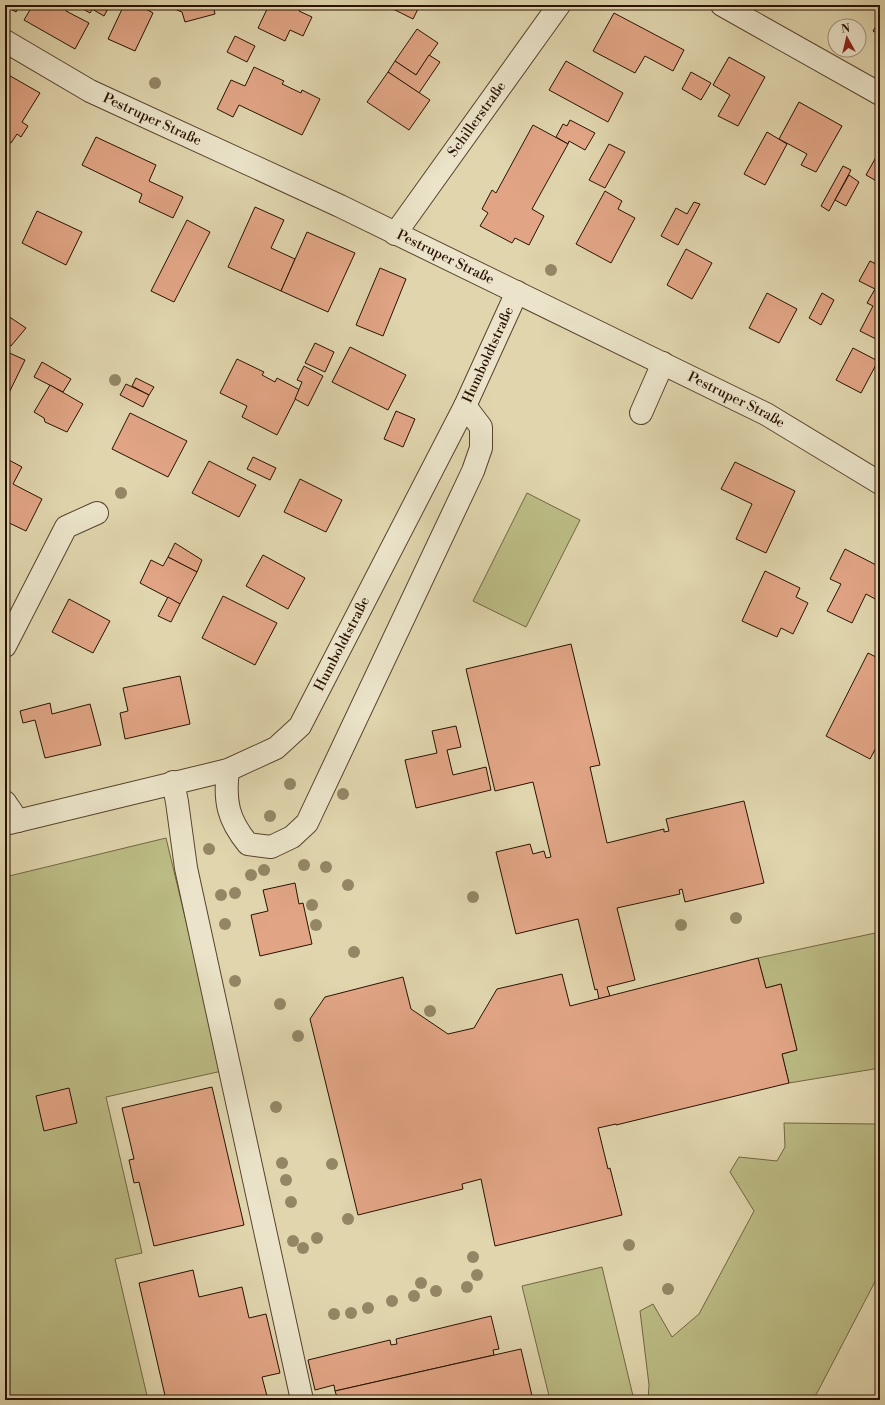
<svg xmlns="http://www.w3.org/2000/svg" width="885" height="1405" viewBox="0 0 885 1405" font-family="'Libre Bodoni',serif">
  <rect width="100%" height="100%" fill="#e0d5ad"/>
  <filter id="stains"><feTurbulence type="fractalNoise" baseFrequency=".005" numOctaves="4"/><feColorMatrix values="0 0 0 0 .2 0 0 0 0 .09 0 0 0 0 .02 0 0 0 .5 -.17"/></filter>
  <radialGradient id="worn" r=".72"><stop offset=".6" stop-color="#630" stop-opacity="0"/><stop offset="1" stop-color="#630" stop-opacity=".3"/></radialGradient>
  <g fill="#bbbb84" stroke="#726642">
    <path d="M527 493 580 520 526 627 473 601Z"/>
    <path d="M166 838 222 1071 106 1097 142 1253 115 1259 148 1400H5V877Z"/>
    <path d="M880 932V1068L789 1083 782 1054 797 1050 781 984 766 988 758 958Z"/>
    <path d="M880 1122V1272L817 1393 812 1400H648L649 1385 640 1311 653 1304 672 1337 699 1314 754 1211 730 1172 739 1157 777 1161 785 1147 784 1123 875 1124Z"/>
    <path d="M602 1267 634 1400H550L522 1286Z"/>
  </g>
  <g fill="#e1a585" stroke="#291201">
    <path d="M5 5H20L16 12 9 8 5 15Z"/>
    <path d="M33 5H69L66 11 89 23 75 49 24 20Z"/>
    <path d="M76 5H95L90 13Z"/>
    <path d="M95 5H110L104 16 92 9Z"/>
    <path d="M124 5H139L153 13 135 51 108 39Z"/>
    <path d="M213 5 215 14 185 22 182 12 167 6Z"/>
    <path d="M269 5H302L299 11 312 17 303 36 290 30 285 41 258 28Z"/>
    <path d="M388 5H420L413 19 387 6Z"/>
    <path d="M614 13 684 50 673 71 645 56 635 73 593 51Z"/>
    <path d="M880 20V35L873 31Z"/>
    <path d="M417 29 438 43 416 75 395 61Z"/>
    <path d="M235 36 255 46 247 62 227 52Z"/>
    <path d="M429 55 440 62 419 93 388 72 395 61 416 75Z"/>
    <path d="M729 57 765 77 738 126 718 116 730 95 713 85Z"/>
    <path d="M566 61 623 93 608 122 549 90Z"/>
    <path d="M254 67 284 81 282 84 301 93 302 90 320 99 302 135 239 105 233 117 217 109 231 80 245 86Z"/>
    <path d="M388 72 430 100 409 130 367 102Z"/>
    <path d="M691 72 711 83 701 100 682 89Z"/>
    <path d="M5 73 40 93 22 122 28 126 21 137 17 134 11 143 5 139Z"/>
    <path d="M799 102 842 126 816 172 801 165 807 154 779 139Z"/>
    <path d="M570 120 595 133 585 150 569 141 568 144 556 137 563 124 567 126Z"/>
    <path d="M533 125 568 144 532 209 544 216 529 245 515 238 512 243 480 226 488 213 482 209 492 190 496 193Z"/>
    <path d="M767 132 787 144 765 185 744 174Z"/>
    <path d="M96 137 156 165 149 181 183 197 173 218 139 202 142 194 82 165Z"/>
    <path d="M609 144 625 152 605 188 589 180Z"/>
    <path d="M880 150V183L866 175Z"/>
    <path d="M843 166 851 170 829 211 821 206Z"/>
    <path d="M849 175 859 182 846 206 835 200Z"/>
    <path d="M605 191 622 201 618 209 635 218 611 263 576 244Z"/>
    <path d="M694 202 700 204 678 245 661 236 676 208 687 214Z"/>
    <path d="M255 207 284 220 271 248 295 259 281 291 228 267Z"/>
    <path d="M37 211 82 232 66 265 22 243Z"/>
    <path d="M187 220 210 232 174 302 151 291Z"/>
    <path d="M307 232 355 253 328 312 281 291Z"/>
    <path d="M686 249 712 263 692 299 667 285Z"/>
    <path d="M870 261 880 266V341L860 331 873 306 867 303 875 289 859 281Z"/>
    <path d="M380 268 406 279 383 336 356 325Z"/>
    <path d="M767 293 797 309 779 343 749 328Z"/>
    <path d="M822 293 834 300 821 325 809 318Z"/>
    <path d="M5 314 26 328 11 346 5 342Z"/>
    <path d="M315 343 334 352 325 372 305 363Z"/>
    <path d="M350 347 406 375 388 410 332 382Z"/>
    <path d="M853 348 878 361 861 393 836 380Z"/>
    <path d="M5 351 25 360 5 401Z"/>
    <path d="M237 359 264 372 262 375 275 382 277 378 300 390 277 435 242 417 247 406 220 393Z"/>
    <path d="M42 362 71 379 63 392 34 377Z"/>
    <path d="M304 366 323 376 308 406 295 399 302 382 297 380Z"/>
    <path d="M136 378 154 387 149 395 132 386Z"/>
    <path d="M126 384 149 395 143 407 120 395Z"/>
    <path d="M50 385 83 404 67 432 45 422 44 418 34 412Z"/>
    <path d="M396 411 415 419 403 447 384 439Z"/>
    <path d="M130 413 187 441 168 477 112 449Z"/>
    <path d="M253 457 276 468 270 480 247 469Z"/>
    <path d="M5 458 22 467 13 484 42 499 26 531 5 521Z"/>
    <path d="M209 461 256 485 239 517 192 493Z"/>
    <path d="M735 462 795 491 766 553 736 539 752 504 721 489Z"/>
    <path d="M300 479 342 500 326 532 284 512Z"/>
    <path d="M175 543 202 560 197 572 168 557Z"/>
    <path d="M845 549 880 567V594L877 600 866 594 852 623 827 611 841 584 830 579Z"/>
    <path d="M263 555 305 578 288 609 246 586Z"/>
    <path d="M168 557 197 572 180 604 140 583 151 560 163 566Z"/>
    <path d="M765 571 800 588 796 597 808 603 793 634 781 628 777 637 742 621Z"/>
    <path d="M223 596 277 623 255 665 202 638Z"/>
    <path d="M168 597 180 604 171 622 158 616Z"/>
    <path d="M69 599 110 621 93 653 52 632Z"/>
    <path d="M571 644 600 765 590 767 607 843 664 829V832L669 831 666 819 744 801 764 883 685 902 682 889 679 890 680 894 617 908 635 980 607 987 610 996 599 999 597 989 595 990 578 919 516 934 496 852 530 844 533 854 544 851 546 858 551 857 533 782 495 791 466 669Z"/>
    <path d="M868 653 880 659V740L870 759 826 736Z"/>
    <path d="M180 676 190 724 125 739 120 713 128 711 123 688Z"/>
    <path d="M50 703 52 714 90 704 101 745 45 758 35 720 23 723 20 711Z"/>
    <path d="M456 726 461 747 447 750 453 775 486 767 491 790 416 808 405 760 437 753 432 731Z"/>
    <path d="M295 883 299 904 303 903 312 944 260 956 251 915 268 911 263 890Z"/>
    <path d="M758 958 766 988 781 984 797 1050 782 1054 789 1083 616 1125V1124L598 1128 608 1169 610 1168 622 1215 495 1246 481 1179 462 1184 463 1189 358 1215 310 1019 325 997 403 977 411 1009 448 1034 474 1028 497 989 562 974 570 1006Z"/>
    <path d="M212 1087 244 1225 154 1246 139 1182 134 1183 129 1160 134 1159 122 1108Z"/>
    <path d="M69 1088 77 1123 44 1131 36 1096Z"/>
    <path d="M193 1270 199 1297 242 1287 249 1318 266 1314 280 1373 262 1377 268 1400H166L139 1283Z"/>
    <path d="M491 1316 499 1349 493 1350 494 1355 335 1391 334 1385 315 1390 308 1360 390 1340 391 1345 397 1344 396 1339Z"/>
    <path d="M521 1349 533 1400H338L335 1391Z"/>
  </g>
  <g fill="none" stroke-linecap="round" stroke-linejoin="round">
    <g stroke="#57432c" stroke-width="24">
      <g id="minor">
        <path d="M722 5 880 94"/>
        <path id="s1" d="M5 41 90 91 340 206 766 414 880 483"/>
        <path id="s2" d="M395 234 559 5"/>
        <path d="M641 413 663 363"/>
        <path d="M5 646 66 527 97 513"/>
        <path d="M228 770C224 801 228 820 248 844L271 847 292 837 307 823 473 471 481 448V427L465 406"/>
        <path d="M173 782 177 802 186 868 302 1400"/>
        <path d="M5 802 18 821"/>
        <path id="s3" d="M5 824 228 770 276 748 300 726 465 406 517 292"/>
      </g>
    </g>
    <use href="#minor" stroke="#ebe4ca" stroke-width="22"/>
  </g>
  <g fill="#948664">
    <circle cx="155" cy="83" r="6"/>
    <circle cx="551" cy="270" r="6"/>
    <circle cx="115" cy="380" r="6"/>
    <circle cx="121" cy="493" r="6"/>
    <circle cx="290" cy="784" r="6"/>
    <circle cx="343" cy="794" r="6"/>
    <circle cx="270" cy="816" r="6"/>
    <circle cx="209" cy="849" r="6"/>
    <circle cx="304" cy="865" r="6"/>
    <circle cx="326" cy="867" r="6"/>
    <circle cx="264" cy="870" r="6"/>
    <circle cx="251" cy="875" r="6"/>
    <circle cx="348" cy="885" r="6"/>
    <circle cx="235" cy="893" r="6"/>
    <circle cx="221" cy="895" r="6"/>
    <circle cx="473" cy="897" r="6"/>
    <circle cx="312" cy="905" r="6"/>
    <circle cx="736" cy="918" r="6"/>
    <circle cx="225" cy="924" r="6"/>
    <circle cx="316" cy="925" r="6"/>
    <circle cx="681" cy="925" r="6"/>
    <circle cx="354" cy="952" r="6"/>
    <circle cx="235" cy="981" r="6"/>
    <circle cx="280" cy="1004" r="6"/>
    <circle cx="430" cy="1011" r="6"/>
    <circle cx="298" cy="1036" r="6"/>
    <circle cx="276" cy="1107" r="6"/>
    <circle cx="282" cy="1163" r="6"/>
    <circle cx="332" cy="1164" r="6"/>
    <circle cx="286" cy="1180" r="6"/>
    <circle cx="291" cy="1202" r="6"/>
    <circle cx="348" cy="1219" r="6"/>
    <circle cx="317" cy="1238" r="6"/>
    <circle cx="293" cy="1241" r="6"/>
    <circle cx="629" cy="1245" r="6"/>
    <circle cx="303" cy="1248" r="6"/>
    <circle cx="473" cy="1257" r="6"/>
    <circle cx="477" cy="1275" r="6"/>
    <circle cx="421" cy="1283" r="6"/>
    <circle cx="467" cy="1287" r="6"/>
    <circle cx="668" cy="1289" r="6"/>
    <circle cx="436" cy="1291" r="6"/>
    <circle cx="414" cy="1296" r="6"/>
    <circle cx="392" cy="1301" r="6"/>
    <circle cx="368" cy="1308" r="6"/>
    <circle cx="351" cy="1313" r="6"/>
    <circle cx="334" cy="1314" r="6"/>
  </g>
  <g text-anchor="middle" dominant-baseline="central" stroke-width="3" stroke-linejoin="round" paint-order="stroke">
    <g font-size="14" fill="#291201" stroke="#ebe4ca">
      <text stroke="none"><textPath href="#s2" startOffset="141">Schillerstraße</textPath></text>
      <text stroke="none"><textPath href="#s1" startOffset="167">Pestruper Straße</textPath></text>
      <text stroke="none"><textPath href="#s1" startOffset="491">Pestruper Straße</textPath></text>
      <text stroke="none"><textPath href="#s3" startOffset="731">Humboldtstraße</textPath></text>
      <text stroke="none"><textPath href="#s1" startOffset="815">Pestruper Straße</textPath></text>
      <text stroke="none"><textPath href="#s3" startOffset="407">Humboldtstraße</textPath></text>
    </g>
  </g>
  <rect width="885" height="1405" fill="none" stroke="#e0d5ad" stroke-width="20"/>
  <rect x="6" y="6" width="873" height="1393" fill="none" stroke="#291201" stroke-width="2"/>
  <rect x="10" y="10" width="865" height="1385" fill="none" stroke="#291201"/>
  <g transform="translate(847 38) rotate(352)"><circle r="19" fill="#ebe4ca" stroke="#9d907a"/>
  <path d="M0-3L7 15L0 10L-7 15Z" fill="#8f2418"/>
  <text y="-6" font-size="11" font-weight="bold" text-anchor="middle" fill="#291201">N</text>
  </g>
  <rect width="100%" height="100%" filter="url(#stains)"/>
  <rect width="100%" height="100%" fill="url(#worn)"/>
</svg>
